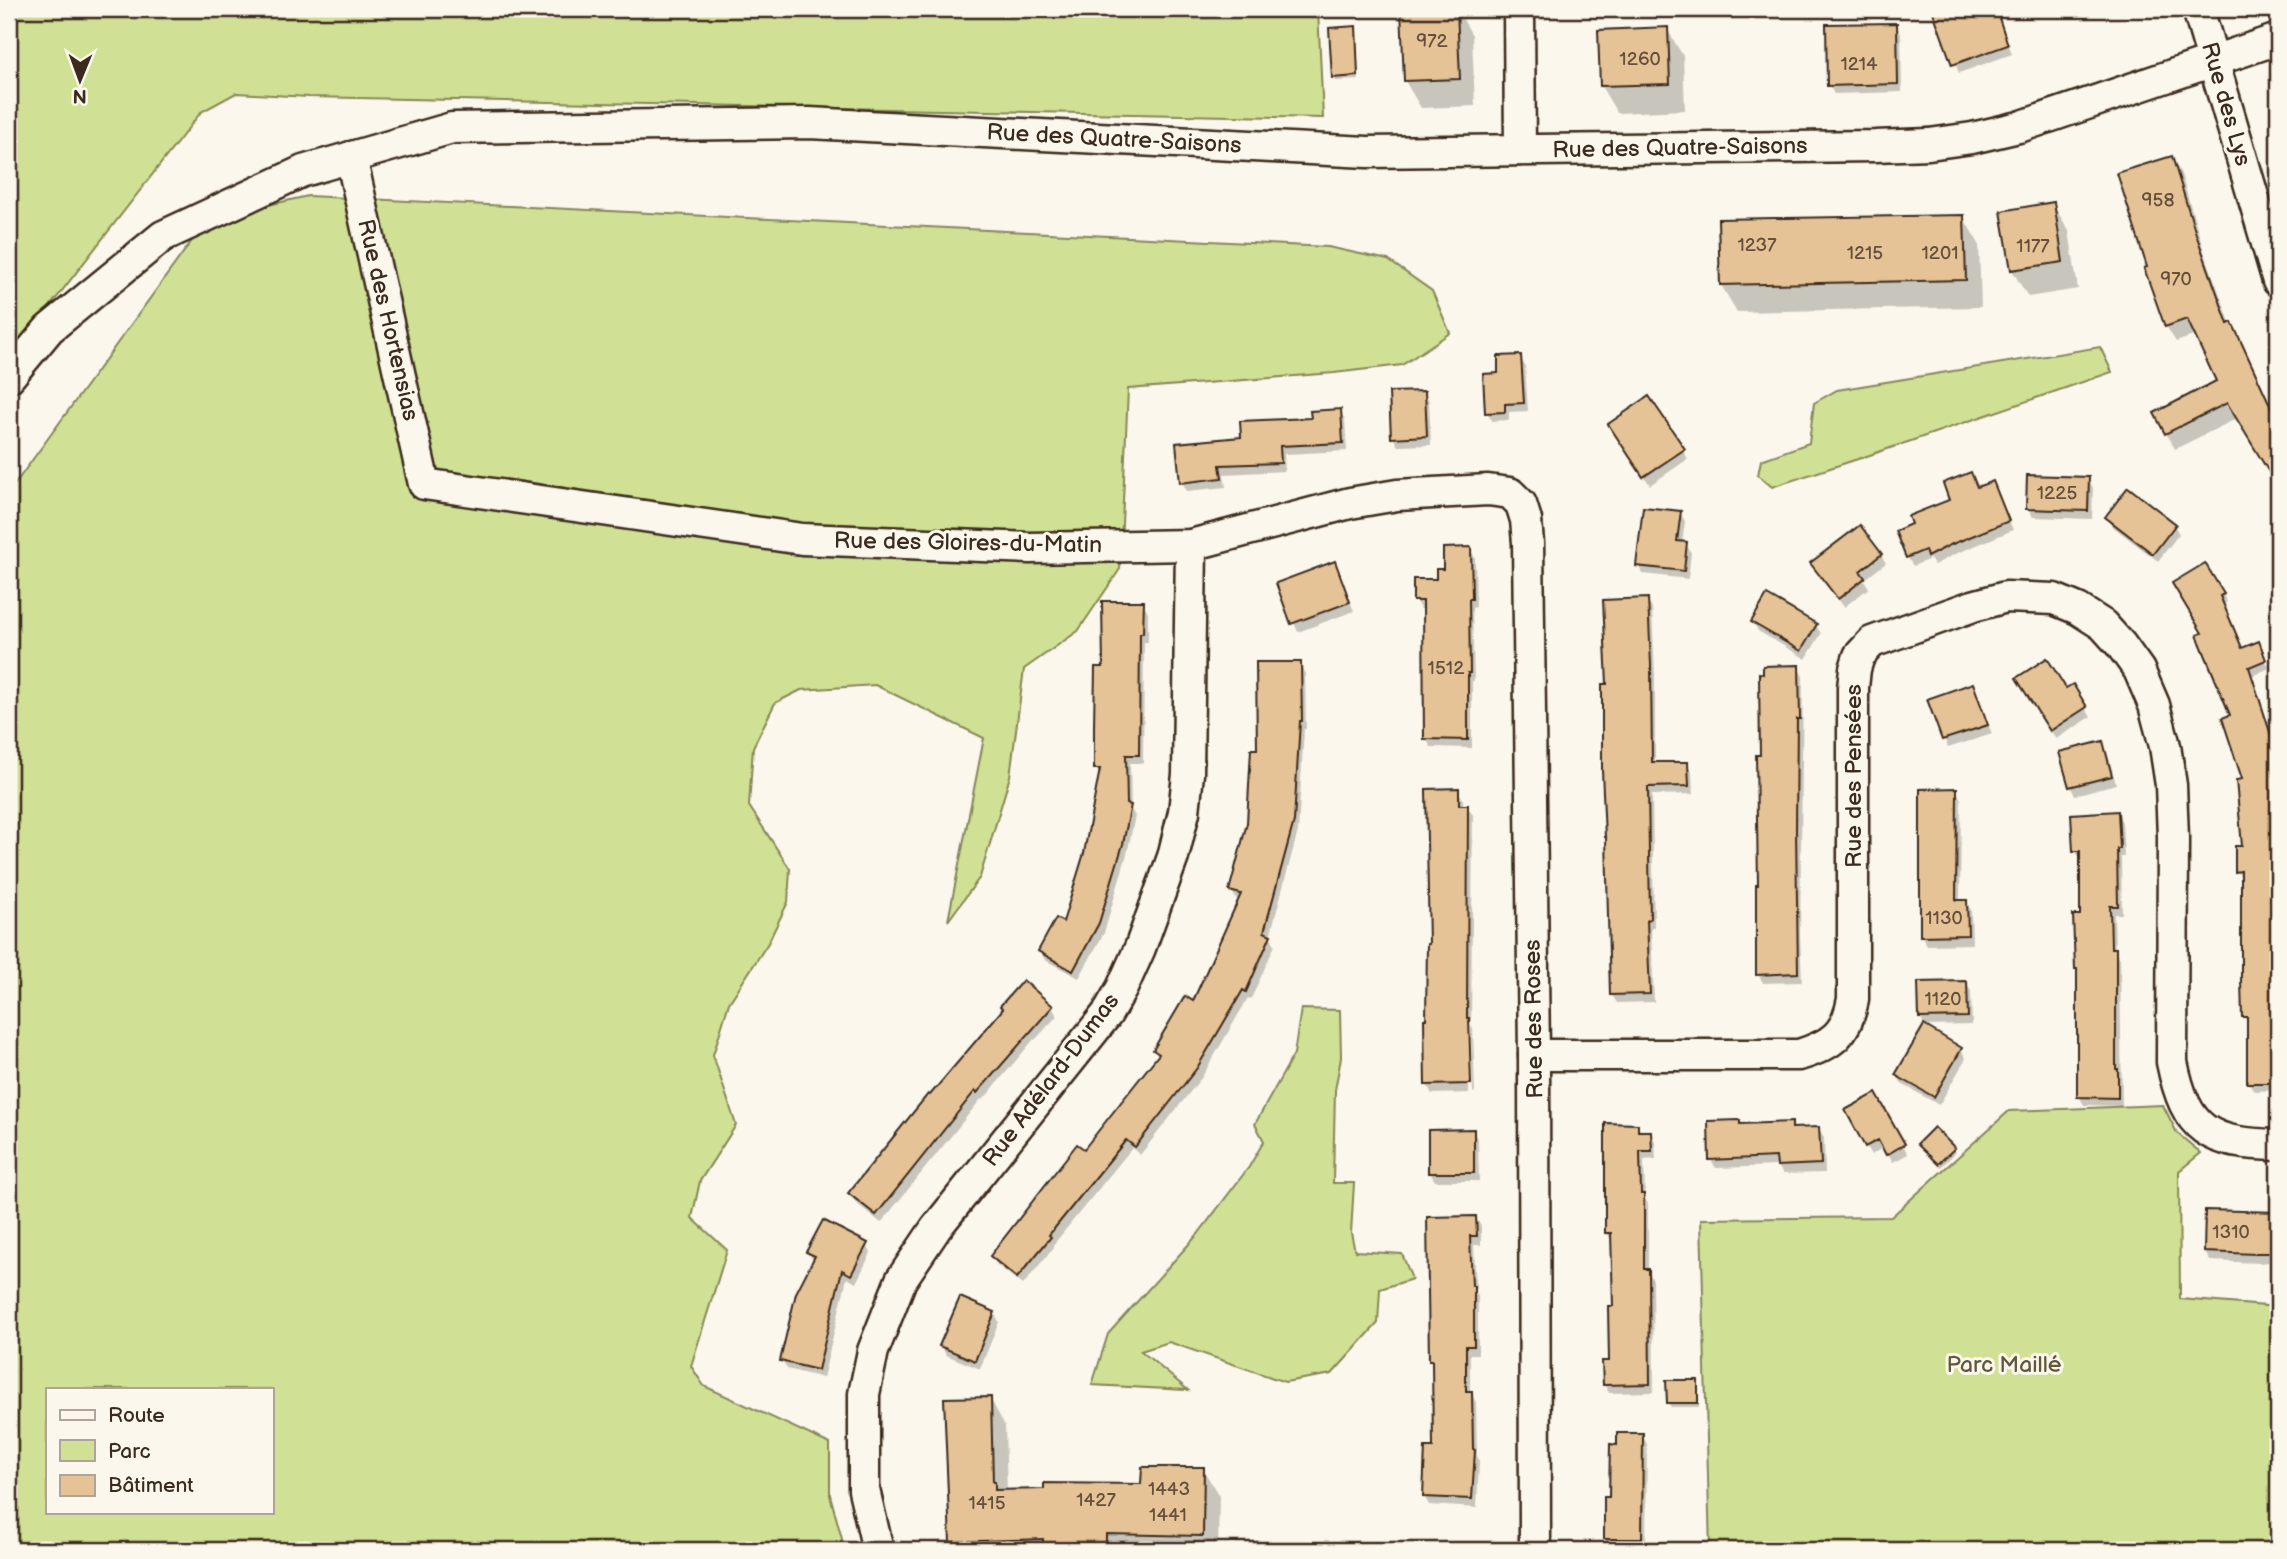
<svg xmlns="http://www.w3.org/2000/svg" width="2287" height="1559" viewBox="0 0 2287 1559" font-family="'Balsamiq Sans',sans-serif">
  <rect width="100%" height="100%" fill="#fbf7ec"/>
  <filter id="ink" filterUnits="userSpaceOnUse"><feTurbulence type="fractalNoise" baseFrequency=".0143" numOctaves="2"/><feDisplacementMap in="SourceGraphic" scale="14" xChannelSelector="R" yChannelSelector="G"/><feConvolveMatrix kernelMatrix="1 2 1 2 8 2 1 2 1" color-interpolation-filters="sRGB"/></filter>
  <g filter="url(#ink)">
    <g fill="#d0e195" stroke="#86865a" stroke-width="2" fill-rule="evenodd">
      <path d="M9 9H1318L1323 118 309 97 236 93 201 112 9 359Z"/>
      <path d="M308 196 1328 247 1388 260 1432 291 1450 333 1402 365 1334 373 1128 389 1120 569 1078 631 1024 669 1010 776 980 877 948 921 984 738 875 685 801 690 775 703 753 747 749 806 790 869 788 902 768 943 729 1003 713 1055 736 1125 700 1181 692 1218 727 1250 691 1366 704 1386 830 1444V1495L845 1550H9V492L199 231 251 209ZM47 1389H271V1512H47Z"/>
      <path d="M2100 347 2112 372 1864 457 1772 487 1758 475 1761 460 1809 443 1814 403 1837 390Z"/>
      <path d="M1301 1009 1340 1010 1341 1058 1335 1090 1333 1183H1354L1351 1233 1355 1251 1402 1254 1412 1279 1380 1289 1378 1323 1332 1374 1285 1382 1169 1342 1141 1351 1188 1390 1092 1385 1108 1334 1198 1234 1249 1167 1264 1141 1255 1124 1294 1054Z"/>
      <path d="M2163 1105 2177 1133 2201 1153 2179 1171 2180 1299 2278 1307V1550H1710L1701 1219 1891 1217 2009 1111Z"/>
    </g>
    <g fill="#0003">
      <path d="M1457 9 1472 35 1475 106 1421 108 1405 81 1403 10Z"/>
      <path d="M1945 9H1996L2012 54 1959 73 1935 12Z"/>
      <path d="M1896 25 1901 34 1902 92 1834 94 1829 85Z"/>
      <path d="M1355 28 1357 32 1359 80 1336 81 1333 77Z"/>
      <path d="M1667 29 1683 56 1685 110 1617 113 1601 86Z"/>
      <path d="M2172 158 2181 174 2204 251 2231 325 2271 408 2277 405 2278 407V480L2238 418 2175 449 2166 433 2218 382 2196 335 2176 342 2166 326 2149 268Z"/>
      <path d="M2053 204 2069 231 2078 289 2028 297 2012 270Z"/>
      <path d="M1963 217 1979 244 1981 307 1737 312 1721 285Z"/>
      <path d="M1520 357 1525 366 1528 411 1509 412V420L1492 421 1487 412 1500 375Z"/>
      <path d="M1424 392 1429 401 1431 445 1398 446 1393 437Z"/>
      <path d="M1649 399 1688 459 1650 485 1615 433Z"/>
      <path d="M1340 411 1345 420 1347 451 1284 454 1285 471 1224 474 1226 487 1187 491 1182 482 1243 438Z"/>
      <path d="M2088 479 2093 488 2092 519 2033 517 2028 508Z"/>
      <path d="M1978 489 1997 492 2013 530 1955 554 1934 565 1930 559 1913 566 1907 557Z"/>
      <path d="M1680 513 1685 521 1682 544H1686L1691 553 1688 579 1643 574 1638 565Z"/>
      <path d="M2107 518 2174 525 2179 534 2158 561 2112 526Z"/>
      <path d="M1470 549 1475 558 1476 607 1472 608 1474 681H1472V748L1431 747 1426 739 1425 609H1420L1415 600Z"/>
      <path d="M1881 555 1886 563 1864 580 1869 588 1844 607 1818 572Z"/>
      <path d="M1334 563 1354 611 1298 632 1278 584Z"/>
      <path d="M2205 565 2227 602 2223 605 2242 650 2262 651 2269 668 2252 676 2278 750V1090L2254 1091 2249 1083V1025L2244 1017 2242 879 2237 871 2244 848 2245 781 2233 716 2204 634Z"/>
      <path d="M1647 600 1652 608 1655 675V764H1687L1692 772 1693 794 1652 795 1654 928H1651L1654 1002 1617 1003 1612 995 1609 686Z"/>
      <path d="M1143 603 1148 612V642H1144L1143 763H1130L1131 809 1135 816 1127 854 1104 933 1079 978 1045 960 1040 951 1064 924 1085 853 1100 776 1096 768 1104 669Z"/>
      <path d="M1753 622 1816 625 1821 634 1806 659 1758 631Z"/>
      <path d="M1300 664 1305 673 1306 729H1304L1298 831 1270 936 1275 945 1251 999 1248 998 1202 1077 1140 1155 1132 1148 1053 1245 1054 1247 1023 1285 997 1265 992 1256 1084 1151 1159 1057 1155 1050 1194 1004 1240 900 1236 899 1231 890 1248 823 1259 751Z"/>
      <path d="M1798 667 1803 676 1800 934 1802 982 1763 983 1758 974 1762 757Z"/>
      <path d="M1973 685 1992 734 1948 748 1930 700Z"/>
      <path d="M2072 687 2091 717 2056 739 2023 688 2066 690Z"/>
      <path d="M2102 743 2107 751 2116 784 2075 795 2070 786Z"/>
      <path d="M1458 790 1463 799V807H1467L1473 815 1471 1022 1468 1019 1469 1093 1432 1094 1427 1085 1426 1021H1428L1431 945Z"/>
      <path d="M1922 790H1956L1961 799 1960 902H1966L1971 910 1972 944 1927 945 1922 936Z"/>
      <path d="M2117 813 2122 822 2124 857H2121L2122 914H2114L2115 950 2120 958 2122 1106 2084 1105 2079 1096V972L2076 968 2082 917 2081 859 2075 851Z"/>
      <path d="M1966 983 1971 991 1972 1025 1925 1026 1920 1017Z"/>
      <path d="M1052 1007 1057 1016 1035 1040 1034 1039 983 1100 981 1099 881 1223 855 1202 850 1193Z"/>
      <path d="M1471 1025 1473 1029 1475 1092 1473 1093Z"/>
      <path d="M1961 1049 1966 1058 1939 1105 1902 1084 1897 1075Z"/>
      <path d="M1875 1095 1908 1154 1893 1162 1884 1147 1871 1155 1847 1111Z"/>
      <path d="M1739 1122 1741 1126 1791 1124 1795 1130 1818 1129 1824 1138 1825 1173 1783 1174 1778 1166 1716 1168 1710 1159Z"/>
      <path d="M1637 1125 1641 1132 1650 1133 1655 1141 1656 1159 1644 1160 1645 1198 1648 1204V1270L1653 1280 1654 1392 1609 1393 1604 1384 1611 1362 1615 1308 1612 1241 1607 1233Z"/>
      <path d="M1473 1131 1478 1140 1479 1181H1435L1430 1173Z"/>
      <path d="M1922 1148 1953 1149 1956 1152 1941 1167Z"/>
      <path d="M2207 1211 2278 1214V1261L2260 1263 2210 1261 2205 1252Z"/>
      <path d="M1475 1218 1481 1226V1245H1474L1476 1293 1478 1296V1354H1470V1392L1476 1402 1477 1456 1479 1460 1477 1508 1429 1505 1424 1496 1435 1449 1433 1365 1430 1360Z"/>
      <path d="M866 1244 871 1253 856 1283 847 1278 823 1378 787 1369 782 1361 813 1260 808 1252Z"/>
      <path d="M994 1313 999 1322 980 1369 946 1355 941 1346Z"/>
      <path d="M1697 1382 1699 1386V1407H1671L1668 1403Z"/>
      <path d="M990 1398 1005 1426 1007 1492 1143 1486 1203 1469 1219 1496 1218 1550H957L952 1541Z"/>
      <path d="M1642 1435 1647 1444 1646 1550H1606V1498L1610 1499 1619 1446Z"/>
    </g>
    <g fill="#e5c397" stroke="#3b2a1e" stroke-width="2">
      <path d="M1401 9H1457L1460 79 1404 81Z"/>
      <path d="M1932 9H1996L2008 45 1952 65Z"/>
      <path d="M1897 23 1898 84 1827 86 1826 24Z"/>
      <path d="M1356 26 1358 76 1332 78 1329 28Z"/>
      <path d="M1668 27 1670 84 1600 86 1598 30Z"/>
      <path d="M2172 156 2196 234 2228 324 2232 322 2271 407 2278 402V487L2227 403 2165 434 2154 413 2216 381 2187 319 2165 327 2144 268 2147 267 2117 173Z"/>
      <path d="M2054 202 2063 262 2011 270 2001 211Z"/>
      <path d="M1964 215 1966 280 1720 285 1718 219Z"/>
      <path d="M1521 355 1524 403 1505 404V412L1485 413 1483 374 1498 373V356Z"/>
      <path d="M1425 391 1427 436 1391 438 1389 392Z"/>
      <path d="M1649 396 1685 449 1643 477 1608 424Z"/>
      <path d="M1341 409 1343 443 1280 446 1281 463 1220 465 1222 478 1180 483 1176 443 1241 437 1240 421 1311 418 1310 411Z"/>
      <path d="M1971 472 1977 487 1993 481 2009 521 1950 545 1927 557 1925 550 1906 558 1895 531 1911 524 1908 516 1949 500 1943 483Z"/>
      <path d="M2027 475 2089 477 2088 511 2026 509Z"/>
      <path d="M2128 487 2176 524 2153 554 2105 517Z"/>
      <path d="M1643 507 1681 511 1677 541 1687 542 1684 571 1636 566Z"/>
      <path d="M1860 525 1882 554 1860 571 1865 578 1838 599 1810 563Z"/>
      <path d="M1471 547 1472 599H1469L1470 673H1468V740L1424 739 1423 601H1413V579H1436V569H1443V548Z"/>
      <path d="M1335 561 1350 602 1291 624 1276 583Z"/>
      <path d="M2205 563 2224 594 2220 596 2242 648 2259 641 2266 660 2249 667 2278 757V1083H2247V1017H2242L2241 980V871L2235 872V846H2242L2236 780 2242 779 2222 718 2230 715 2197 635 2202 633 2172 583Z"/>
      <path d="M1767 595 1817 624 1801 651 1751 622Z"/>
      <path d="M1648 598 1651 665 1652 762H1688L1689 786 1648 787 1650 919 1647 920 1650 994 1610 995 1606 837H1605L1602 770V684H1607L1603 600Z"/>
      <path d="M1102 601H1144L1143 633H1140L1139 755H1126L1127 804 1131 805 1123 844 1099 923 1073 971 1038 951 1056 918 1063 922 1084 853 1100 769H1094V727L1095 667H1103Z"/>
      <path d="M2047 658 2066 688 2073 684 2087 707 2050 731 2016 678Z"/>
      <path d="M1256 662H1301L1302 721H1300L1294 821 1264 932 1271 935 1246 992 1243 990 1197 1068 1135 1147 1126 1140 1049 1235 1051 1237 1017 1278 990 1256 1077 1144 1084 1149 1159 1054 1153 1050 1185 996 1193 1001 1241 894 1229 891 1247 823 1251 749H1257Z"/>
      <path d="M1799 665 1800 719H1797L1796 830 1798 973 1756 975V885H1758L1756 755H1760L1759 673 1763 674V666Z"/>
      <path d="M1973 683 1988 725 1942 740 1927 699Z"/>
      <path d="M2103 741 2112 776 2069 787 2059 752Z"/>
      <path d="M1459 788V805H1468L1467 1018H1469L1471 1084 1425 1085 1424 1019H1426L1427 944H1429L1426 789Z"/>
      <path d="M1957 788 1956 900H1967L1968 935 1920 936V789Z"/>
      <path d="M2118 811 2120 849H2117L2118 906H2110L2111 948H2116V1069H2118V1098L2077 1097V969H2075L2073 915H2080V851H2073L2071 814Z"/>
      <path d="M1023 980 1053 1006 977 1093 975 1091 876 1215 848 1193 928 1094 930 1095 1003 1009 1000 1006Z"/>
      <path d="M1967 981 1968 1017 1919 1018 1918 982Z"/>
      <path d="M1924 1025 1962 1048 1934 1097 1895 1075Z"/>
      <path d="M1876 1093 1905 1144 1886 1155 1878 1140 1865 1147 1845 1110Z"/>
      <path d="M1740 1120V1124L1792 1122V1128L1819 1127 1821 1164 1777 1166 1776 1157 1709 1160 1708 1121Z"/>
      <path d="M1605 1123 1638 1124V1131H1651L1652 1151H1640L1641 1194H1644V1269H1649L1650 1384 1603 1385 1602 1361H1609L1608 1306H1613L1611 1233H1605Z"/>
      <path d="M1934 1127 1955 1148 1938 1164 1917 1144Z"/>
      <path d="M1474 1129V1173H1428V1130Z"/>
      <path d="M2205 1210 2278 1212V1253H2256V1254L2204 1252Z"/>
      <path d="M1476 1216 1477 1236H1470L1472 1286H1474V1346H1466V1391H1472L1473 1449 1475 1450 1472 1499 1423 1497 1425 1447H1433L1432 1360H1429L1427 1217Z"/>
      <path d="M823 1220 868 1243 851 1275 842 1270 818 1370 780 1361 796 1293 815 1256 806 1252Z"/>
      <path d="M960 1297 995 1312 975 1361 939 1346Z"/>
      <path d="M1666 1380H1698V1403H1667Z"/>
      <path d="M991 1397 993 1482H995V1490L1044 1489V1483L1141 1484 1142 1467H1204L1203 1536 1106 1534V1550H1043V1539L950 1542 944 1398Z"/>
      <path d="M1617 1433H1643L1642 1539H1604V1497H1609L1610 1444 1617 1445Z"/>
    </g>
    <g fill="none" stroke-linecap="round" stroke-linejoin="round">
      <g stroke="#3b2a1e" stroke-width="35">
        <g id="minor">
          <path d="M1519 9 1520 150"/>
          <path d="M2198 9 2278 281"/>
          <path d="M351 157 424 484 802 539 1030 548 1191 545 1350 503 1397 495 1488 490 1510 493 1521 504 1526 520 1528 543 1534 1055 1535 1550"/>
          <path d="M9 377 49 329 163 236 303 171 452 128 809 123 1367 152 1875 146 1929 144 1972 138 2019 127 2278 39"/>
          <path d="M1534 1055H1799C1832 1045 1847 1034 1853 999V688L1855 669 1859 656 1872 642 1973 606 2006 597 2054 599 2078 609 2103 625 2121 645 2139 670 2154 705 2165 746 2171 785 2173 838 2172 1062C2186 1131 2209 1144 2278 1145"/>
          <path d="M878 1550 864 1490V1394L873 1351 901 1280 936 1228 1107 1014 1122 988 1140 948 1173 857 1184 812 1188 774 1191 545"/>
        </g>
      </g>
      <use href="#minor" stroke="#fbf7ec" stroke-width="30"/>
    </g>
  </g>
  <g text-anchor="middle" dominant-baseline="central" stroke-width="6" stroke-linejoin="round" paint-order="stroke">
    <g font-size="19" fill="#66503c">
      <text x="1432" y="41">972</text>
      <text x="1640" y="59">1260</text>
      <text x="1859" y="64">1214</text>
      <text x="2158" y="200">958</text>
      <text x="1757" y="245">1237</text>
      <text x="2033" y="246">1177</text>
      <text x="1865" y="253">1215</text>
      <text x="1940" y="253">1201</text>
      <text x="2176" y="279">970</text>
      <text x="2057" y="493">1225</text>
      <text x="1446" y="668">1512</text>
      <text x="1944" y="918">1130</text>
      <text x="1943" y="999">1120</text>
      <text x="2231" y="1232">1310</text>
      <text x="1169" y="1489">1443</text>
      <text x="1096" y="1500">1427</text>
      <text x="987" y="1503">1415</text>
      <text x="1168" y="1515">1441</text>
    </g>
    <g font-size="23" fill="#3b2a1e" stroke="#fbf7ec">
      <text transform="translate(2226 104) rotate(74)">Rue des Lys</text>
      <text transform="translate(1114 139) rotate(3)">Rue des Quatre-Saisons</text>
      <text transform="translate(1680 148) rotate(-1)">Rue des Quatre-Saisons</text>
      <text transform="translate(388 320) rotate(77)">Rue des Hortensias</text>
      <text transform="translate(968 543) rotate(1)">Rue des Gloires-du-Matin</text>
      <text transform="translate(1854 776) rotate(-90)">Rue des Pensées</text>
      <text transform="translate(1534 1019) rotate(-91)">Rue des Roses</text>
      <text transform="translate(1051 1080) rotate(-53)">Rue Adélard-Dumas</text>
    </g>
    <g font-size="23" fill="#60583c" stroke="#fbf7ec">
      <text x="2004" y="1365">Parc Maillé</text>
    </g>
  </g>
  <rect width="2287" height="1559" fill="none" stroke="#fbf7ec" stroke-width="35"/>
  <rect x="18" y="18" width="2252" height="1524" fill="none" stroke="#3b2a1e" stroke-width="2.5" filter="url(#ink)"/>
  <rect x="46" y="1388" width="228" height="126" fill="#fbf7ec" stroke="#aea59a" stroke-width="2"/>
  <rect x="60" y="1410" width="35" height="10" fill="#fbf7ec" stroke="#aea59a" stroke-width="2"/>
  <text x="108" y="1422" font-size="21" fill="#3b2a1e">Route</text>
  <rect x="60" y="1440" width="35" height="21" fill="#d0e195" stroke="#aea59a" stroke-width="2"/>
  <text x="108" y="1458" font-size="21" fill="#3b2a1e">Parc</text>
  <rect x="60" y="1475" width="35" height="21" fill="#e5c397" stroke="#aea59a" stroke-width="2"/>
  <text x="108" y="1492" font-size="21" fill="#3b2a1e">Bâtiment</text>
  <g transform="translate(80 80) rotate(181)" stroke="#fbf7ec" stroke-width="5" paint-order="stroke">
  <path d="M0-5L12 26L0 18L-12 26Z" fill="#3b2a1e"/>
  <text y="-10" font-size="19" font-weight="bold" text-anchor="middle" fill="#3b2a1e">N</text>
  </g>
</svg>
